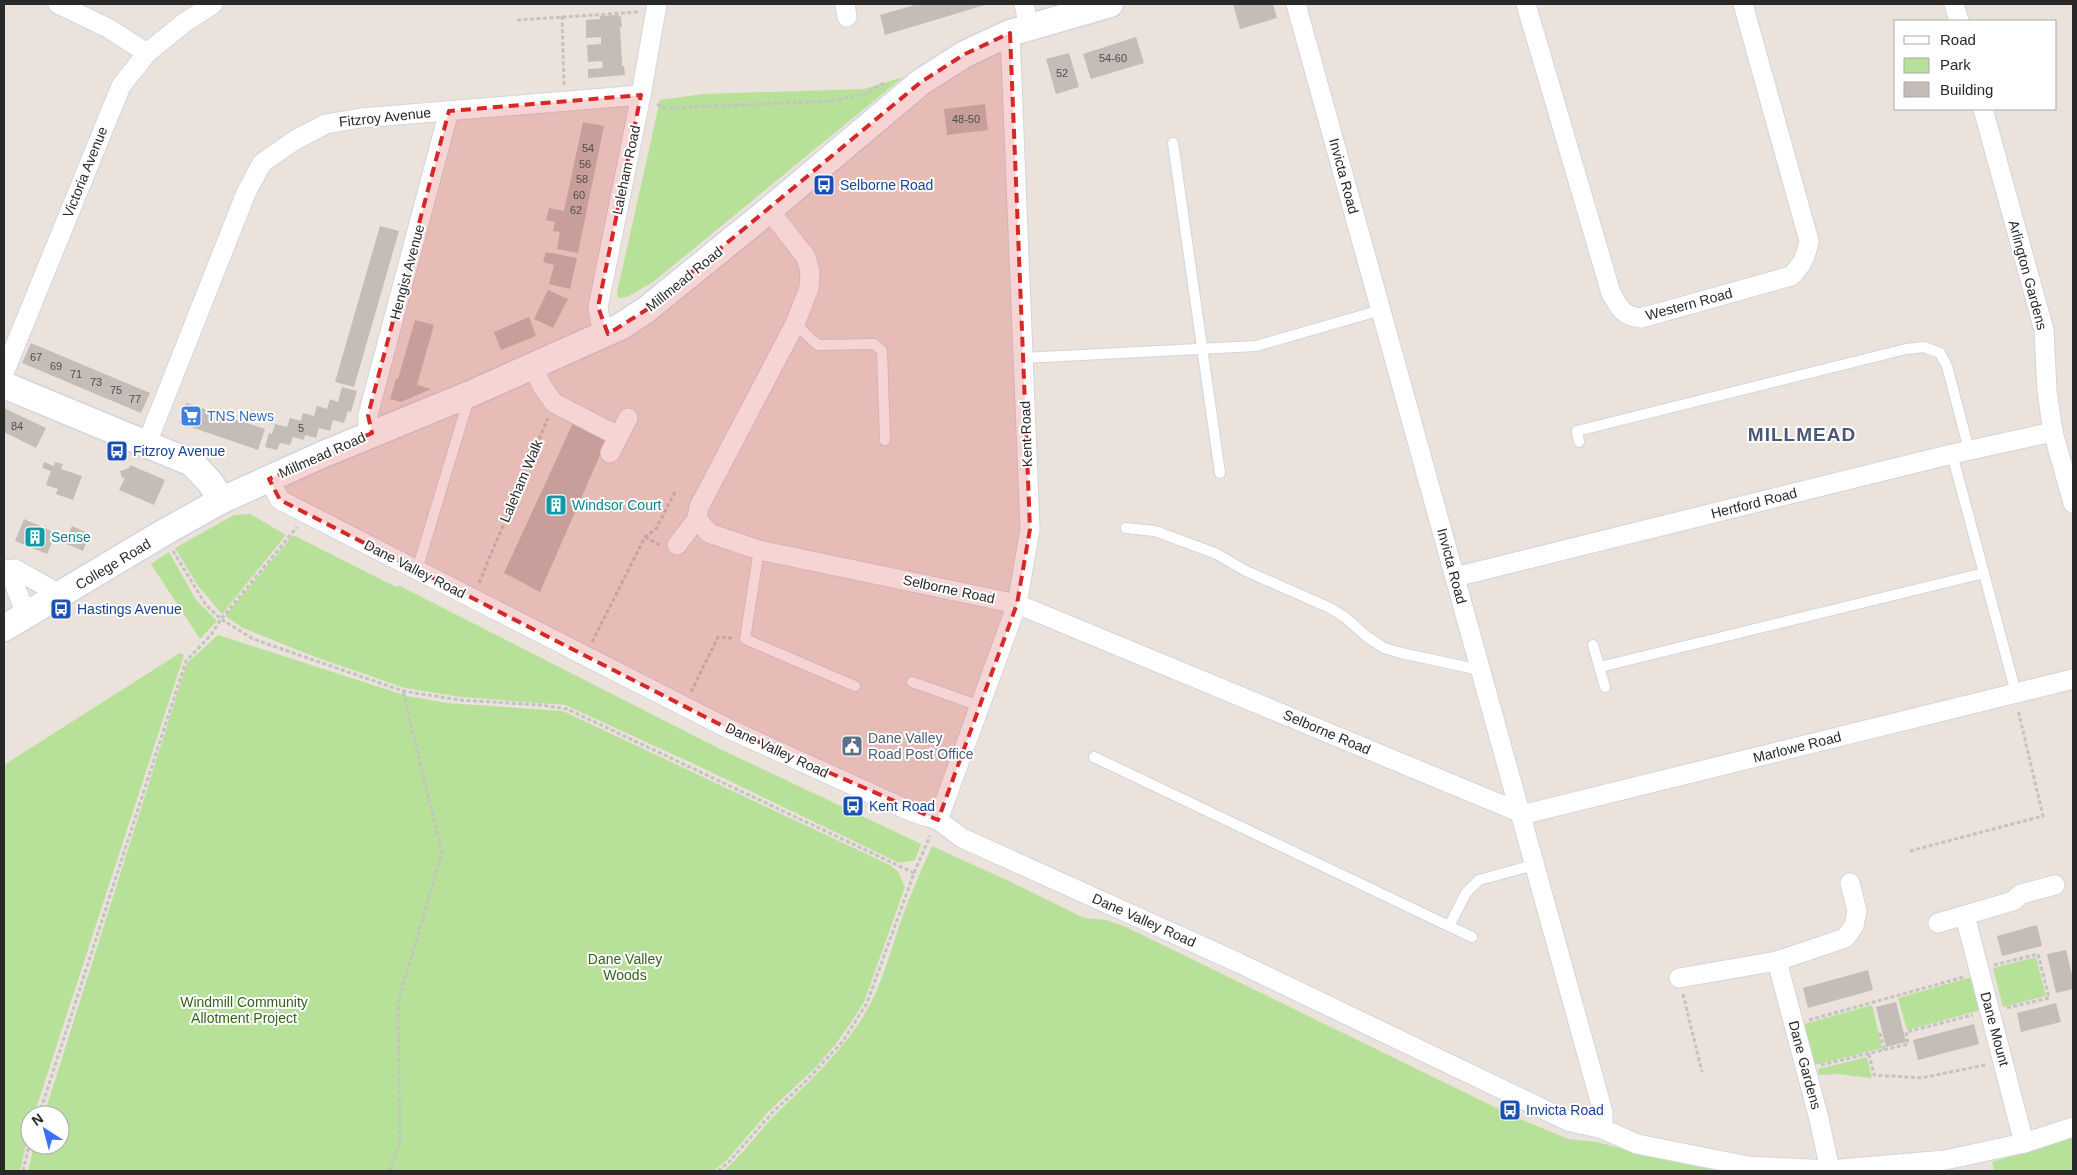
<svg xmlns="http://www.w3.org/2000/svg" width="2077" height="1175" viewBox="0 0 2077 1175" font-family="Helvetica,sans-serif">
  <rect width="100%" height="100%" fill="#ebe2db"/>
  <g fill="#b7e198">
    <path d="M903 77 653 282 627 297 618 298 617 293 660 100 703 94 864 89Z"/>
    <path d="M250 514 286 535 222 614 198 586 175 548 234 515Z"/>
    <path d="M293 535 396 587 400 586 720 749 921 844 915 860 899 863 692 763 565 705 460 697 405 688 315 657 243 628 225 616Z"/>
    <path d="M169 552 196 600 217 621 200 639 151 564Z"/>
    <path d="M218 635 407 696 447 703 563 711 890 865 898 872 905 887 864 1002 850 1024 835 1045 814 1069 769 1111 726 1161 713 1171H28L34 1145H60V1115H44L187 663Z"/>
    <path d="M180 653 184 655 34 1115H30V1127L20 1171H4V765Z"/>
    <path d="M932 846 1013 883 1084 918 1106 920 1126 927 1515 1117 1568 1139 1596 1142 1683 1163 1734 1171H723C743 1155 757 1133 775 1115 812 1078 854 1042 876 992 886 969 893 944 901 920 910 895 921 871 932 846Z"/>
    <path d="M2036 957 2046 996 2003 1007 1993 968Z"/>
    <path d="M1972 977 1981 1010 1907 1030 1898 998Z"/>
    <path d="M1872 1005 1882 1048 1815 1065 1804 1024Z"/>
    <path d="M1867 1057 1872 1078 1837 1074 1819 1075 1818 1069Z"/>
    <path d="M2073 1137V1171H1994L1992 1162Z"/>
  </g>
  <g fill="#c3bcb7">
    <path d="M918 4H988L885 35 880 15Z"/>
    <path d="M1233 4H1273L1277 18 1240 29Z"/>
    <path d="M619 15V17L621 16 622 27H620L622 63V66H624L625 75 588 78V69L603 68 602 61 588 62 587 45 601 44V37L586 38V20L600 19V16Z"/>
    <path d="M1136 37 1144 63 1091 79 1083 54Z"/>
    <path d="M1069 53 1079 87 1056 94 1046 59Z"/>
    <path d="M985 104 988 130 947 135 944 109Z"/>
    <path d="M583 122 604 126 578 253 557 249 560 232 553 231 555 222 546 220 549 208 564 211Z"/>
    <path d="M380 226 399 231 354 387 335 382Z"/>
    <path d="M546 252 577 258 570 289 549 284 554 265 543 262Z"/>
    <path d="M548 290 568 299 553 328 534 319Z"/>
    <path d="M529 317 536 336 501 350 494 332Z"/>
    <path d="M415 320 434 325 417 385 431 389 401 402 390 399 396 379H398Z"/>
    <path d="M31 343 150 393 141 413 22 363Z"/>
    <path d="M342 387 357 391 351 412 348 411 344 423 333 420 330 431 319 428 316 438 305 435 304 440 293 437 290 445 280 443 277 450 265 447 269 433 272 434 275 424 287 427 290 418 301 421 303 413 314 416 317 406 327 409 330 399 338 402Z"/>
    <path d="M186 403 265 429 258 450 179 423Z"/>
    <path d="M4 408 46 428 36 448 4 432Z"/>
    <path d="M574 421 608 437 540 592 504 573Z"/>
    <path d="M44 462 54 466 55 462 63 464 61 469 82 476 73 500 56 494 58 489 46 485 51 471 42 468Z"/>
    <path d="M130 465 165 480 154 505 119 490 125 478H122L120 471 129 468Z"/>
    <path d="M24 519 56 533 47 554 15 541Z"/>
    <path d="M72 526 90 534 83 551 64 543Z"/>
    <path d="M2037 925 2042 946 2002 956 1997 936Z"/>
    <path d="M2066 950 2073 979V989L2056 993 2047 954Z"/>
    <path d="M1868 970 1873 990 1808 1008 1803 988Z"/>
    <path d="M1896 1002 1906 1042 1886 1047 1876 1007Z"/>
    <path d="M2056 1003 2061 1022 2021 1032 2017 1013Z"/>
    <path d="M1974 1024 1979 1044 1918 1060 1913 1040Z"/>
  </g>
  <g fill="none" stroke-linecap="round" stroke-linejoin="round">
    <g stroke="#d0d5e1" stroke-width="12">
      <g id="lane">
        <path d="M1173 143 1220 473"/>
        <path d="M795 324 818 345 874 344 882 351 885 440"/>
        <path d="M1023 358 1256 346 1381 310"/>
        <path d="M1579 442 1577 431 1906 349 1924 347 1940 353 1947 366 1969 450"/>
        <path d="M1952 454 2016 693"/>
        <path d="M1126 528 1155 531 1217 554 1246 571 1330 608 1346 618 1366 636 1384 648 1401 653 1480 670"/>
        <path d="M759 550 745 639 855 686"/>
        <path d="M417 570 469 398"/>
        <path d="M1593 645 1605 687"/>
        <path d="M1600 667 1984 573"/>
        <path d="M912 682 980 706"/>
        <path d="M1094 757 1472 937"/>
        <path d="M1449 926 1466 893 1479 880 1534 865"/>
      </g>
    </g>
    <g stroke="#d0d5e1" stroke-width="21">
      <g id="street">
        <path d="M58 4 108 28 147 53"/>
        <path d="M845 4 847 17"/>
        <path d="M1024 4 1029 27"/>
        <path d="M1296 4 1603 1112V1129"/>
        <path d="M1526 4 1611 293C1619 308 1624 317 1641 318L1791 276C1802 265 1806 257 1809 241L1743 4"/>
        <path d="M1954 4 1959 21"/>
        <path d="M1983 109 2044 330 2047 391 2053 432 2073 503"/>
        <path d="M769 210 806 257 810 272 809 288 795 324 699 507 697 519 709 533 759 550 1017 604 1519 812"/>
        <path d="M608 334 600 320 598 307 641 95 657 4"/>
        <path d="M533 366 542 386 554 403 618 436"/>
        <path d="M4 373 121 86 147 53 184 23 213 4"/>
        <path d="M372 433 368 423V415L449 111"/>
        <path d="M147 443 246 193 262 163 295 140 326 124 361 118 641 95"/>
        <path d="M610 453 628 418"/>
        <path d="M269 479 280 500 727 728 912 812 938 820 962 838 1239 963 1568 1121 1603 1129 1637 1144 1748 1166 1830 1170 1945 1160 2024 1143 2073 1127"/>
        <path d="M677 545 697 519"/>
        <path d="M4 570 15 569 61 595"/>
        <path d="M4 571 14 583 26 615"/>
        <path d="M1455 577 1952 454 2053 432"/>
        <path d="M1521 815 2073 679"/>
        <path d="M938 820 1017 604 1030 529 1010 33"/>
        <path d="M1965 916 2024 1143"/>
        <path d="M1938 923 2013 901 2021 894 2055 885"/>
        <path d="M1777 961 1819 1119 1830 1170"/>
        <path d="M1679 978 1777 961 1845 938 1854 926 1857 911 1850 883"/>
      </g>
    </g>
    <g stroke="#d0d5e1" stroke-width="29">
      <g id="secondary">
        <path d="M4 385 192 463 209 481 222 500"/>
        <path d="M4 628 163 533 222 500 324 454 470 394 620 327 646 310 769 210 921 82 965 54 1010 33 1110 4"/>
      </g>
    </g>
    <g stroke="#c3c3c3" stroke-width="3" stroke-dasharray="4 2.5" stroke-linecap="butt">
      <path d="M562 16 564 86"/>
      <path d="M517 20 639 12"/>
      <path d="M657 104 665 108 832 101 865 94 884 83"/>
      <path d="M645 537 660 545"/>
      <path d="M173 551 206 605 221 619 253 639 403 691 460 700 541 705 567 709 914 873"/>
      <path d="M479 583 548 418"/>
      <path d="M592 642 645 537 656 529 676 490"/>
      <path d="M691 692 718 637 733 638"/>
      <path d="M1910 851 2043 816 2018 710"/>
      <path d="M1994 965 2038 954 2049 998 2006 1008"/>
      <path d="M1683 994 1702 1072"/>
      <path d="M1809 1020 1964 977"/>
      <path d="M1880 1033 1884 1050"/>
      <path d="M1869 1054 1874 1075 1921 1078 1985 1065"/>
      <path d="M1821 1065 1908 1044 1906 1032 1973 1015"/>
      <path d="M39 1115 186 661 211 635 221 619 297 527"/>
      <path d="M23 1171 30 1142"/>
      <path d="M390 1171 400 1142 398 1002 442 853 403 691"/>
      <path d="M718 1171 729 1162 772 1113 806 1081 843 1041 867 1003 914 873 930 836"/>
    </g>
    <use href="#lane" stroke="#fff" stroke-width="10"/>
    <use href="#street" stroke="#fff" stroke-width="19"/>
    <use href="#secondary" stroke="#fff" stroke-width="26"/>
  </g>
  <path fill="#d62828" fill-opacity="0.2" stroke="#d62828" stroke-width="4" stroke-dasharray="10 6" stroke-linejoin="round" d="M1010 33 1030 529 1017 604 938 820 727 728 280 500 269 479 372 433 368 415 449 111 641 95 598 307 608 334 646 310 921 82 965 54Z"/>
  <defs>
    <g id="bus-square" transform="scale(1.125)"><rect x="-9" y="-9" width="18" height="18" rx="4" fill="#1a4fb4" stroke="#fff"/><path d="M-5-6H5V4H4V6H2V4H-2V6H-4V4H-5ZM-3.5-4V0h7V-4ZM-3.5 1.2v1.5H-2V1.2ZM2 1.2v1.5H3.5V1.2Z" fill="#fff"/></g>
    <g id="supermarket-square" transform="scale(1.125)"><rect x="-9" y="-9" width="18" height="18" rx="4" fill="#3f7fe0" stroke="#fff"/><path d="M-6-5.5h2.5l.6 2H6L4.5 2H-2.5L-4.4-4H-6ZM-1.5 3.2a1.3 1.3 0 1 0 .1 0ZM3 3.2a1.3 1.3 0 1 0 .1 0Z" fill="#fff"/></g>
    <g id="building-square" transform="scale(1.125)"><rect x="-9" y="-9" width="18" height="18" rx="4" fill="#0f9aa8" stroke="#fff"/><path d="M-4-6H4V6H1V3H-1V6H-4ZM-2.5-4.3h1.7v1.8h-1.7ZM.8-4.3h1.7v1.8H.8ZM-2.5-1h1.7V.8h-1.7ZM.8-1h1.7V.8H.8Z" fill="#fff"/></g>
    <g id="civic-square" transform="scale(1.125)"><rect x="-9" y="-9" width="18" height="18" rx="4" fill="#5c6f8a" stroke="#fff"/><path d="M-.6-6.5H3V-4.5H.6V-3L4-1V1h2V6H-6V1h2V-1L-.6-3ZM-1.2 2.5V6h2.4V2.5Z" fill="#fff"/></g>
  </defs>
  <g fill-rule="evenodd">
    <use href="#bus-square" x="824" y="185"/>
    <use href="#supermarket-square" x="191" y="416"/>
    <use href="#bus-square" x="117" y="451"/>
    <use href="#building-square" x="556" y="505"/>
    <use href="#building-square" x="35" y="537"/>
    <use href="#bus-square" x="61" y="609"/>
    <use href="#civic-square" x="852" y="746"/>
    <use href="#bus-square" x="853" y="806"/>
    <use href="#bus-square" x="1510" y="1110"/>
  </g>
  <g text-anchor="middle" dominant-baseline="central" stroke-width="4" stroke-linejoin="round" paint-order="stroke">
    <g font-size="11" fill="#504e4c">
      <text x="1113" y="58">54-60</text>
      <text x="1062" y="73">52</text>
      <text x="966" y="119">48-50</text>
      <text x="588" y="148">54</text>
      <text x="585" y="164">56</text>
      <text x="582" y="179">58</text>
      <text x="579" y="195">60</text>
      <text x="576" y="210">62</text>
      <text x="36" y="357">67</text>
      <text x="56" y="366">69</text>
      <text x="76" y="374">71</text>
      <text x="96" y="382">73</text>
      <text x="116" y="390">75</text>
      <text x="135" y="399">77</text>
      <text x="17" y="426">84</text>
      <text x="301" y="428">5</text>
    </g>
    <g font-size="14" fill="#292929" stroke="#fff">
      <text transform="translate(385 117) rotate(-6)">Fitzroy Avenue</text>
      <text transform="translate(626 170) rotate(-78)">Laleham Road</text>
      <text transform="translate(85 172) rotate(-68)">Victoria Avenue</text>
      <text transform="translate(1344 176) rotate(75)">Invicta Road</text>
      <text transform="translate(407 272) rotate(-75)">Hengist Avenue</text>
      <text transform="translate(2028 275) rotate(75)">Arlington Gardens</text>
      <text transform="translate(684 279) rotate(-39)">Millmead Road</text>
      <text transform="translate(1689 304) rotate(-15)">Western Road</text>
      <text transform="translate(1026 434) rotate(-92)">Kent Road</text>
      <text transform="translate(322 455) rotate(-24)">Millmead Road</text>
      <text transform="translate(521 481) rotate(-67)">Laleham Walk</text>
      <text transform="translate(1754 503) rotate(-14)">Hertford Road</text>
      <text transform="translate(113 564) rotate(-31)">College Road</text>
      <text transform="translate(1452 566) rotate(75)">Invicta Road</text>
      <text transform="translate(415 569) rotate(27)">Dane Valley Road</text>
      <text transform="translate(949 589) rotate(12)">Selborne Road</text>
      <text transform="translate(1327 732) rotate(23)">Selborne Road</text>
      <text transform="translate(1797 747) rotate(-14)">Marlowe Road</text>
      <text transform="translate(777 750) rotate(25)">Dane Valley Road</text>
      <text transform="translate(1144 920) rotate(24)">Dane Valley Road</text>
      <text transform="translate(1995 1029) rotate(75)">Dane Mount</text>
      <text transform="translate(1805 1065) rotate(75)">Dane Gardens</text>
    </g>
    <g font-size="14" fill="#164399" stroke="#fff" text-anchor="start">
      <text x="840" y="185">Selborne Road</text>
      <text x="133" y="451">Fitzroy Avenue</text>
      <text x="77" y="609">Hastings Avenue</text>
      <text x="869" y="806">Kent Road</text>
      <text x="1526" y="1110">Invicta Road</text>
    </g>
    <g font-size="14" fill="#366cbe" stroke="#fff" text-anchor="start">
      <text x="207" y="416">TNS News</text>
    </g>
    <g font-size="14" fill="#0d838f" stroke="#fff" text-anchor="start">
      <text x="572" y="505">Windsor Court</text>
      <text x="51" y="537">Sense</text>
    </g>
    <g font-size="14" fill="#4e5e75" stroke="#fff" text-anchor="start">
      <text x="868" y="738">Dane Valley<tspan x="868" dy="16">Road Post Office</tspan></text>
    </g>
    <g font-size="14" fill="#31631b" stroke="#fff">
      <text x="625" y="959">Dane Valley<tspan x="625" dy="16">Woods</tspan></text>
      <text x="244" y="1002">Windmill Community<tspan x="244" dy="16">Allotment Project</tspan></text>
    </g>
    <g font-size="19" font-weight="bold" letter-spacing="1" fill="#4a5778" stroke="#fff">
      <text x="1802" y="434">MILLMEAD</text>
    </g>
  </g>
  <rect width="2077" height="1175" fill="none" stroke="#292929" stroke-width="10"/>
  <rect x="1894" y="20" width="162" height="90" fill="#ffffff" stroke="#a9a9a9"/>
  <rect x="1904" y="36" width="25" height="8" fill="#ffffff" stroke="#a9a9a9"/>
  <text x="1940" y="45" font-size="15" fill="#292929">Road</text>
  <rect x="1904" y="58" width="25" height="15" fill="#b7e198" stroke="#a9a9a9"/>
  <text x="1940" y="70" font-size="15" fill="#292929">Park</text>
  <rect x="1904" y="82" width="25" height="15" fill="#c3bcb7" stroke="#a9a9a9"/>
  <text x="1940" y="95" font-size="15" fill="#292929">Building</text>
  <g transform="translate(45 1130) rotate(324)"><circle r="24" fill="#ffffff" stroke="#a9a9a9"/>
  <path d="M0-4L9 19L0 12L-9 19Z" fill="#3d70f5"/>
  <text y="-8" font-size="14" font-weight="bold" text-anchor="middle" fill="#292929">N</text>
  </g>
</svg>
